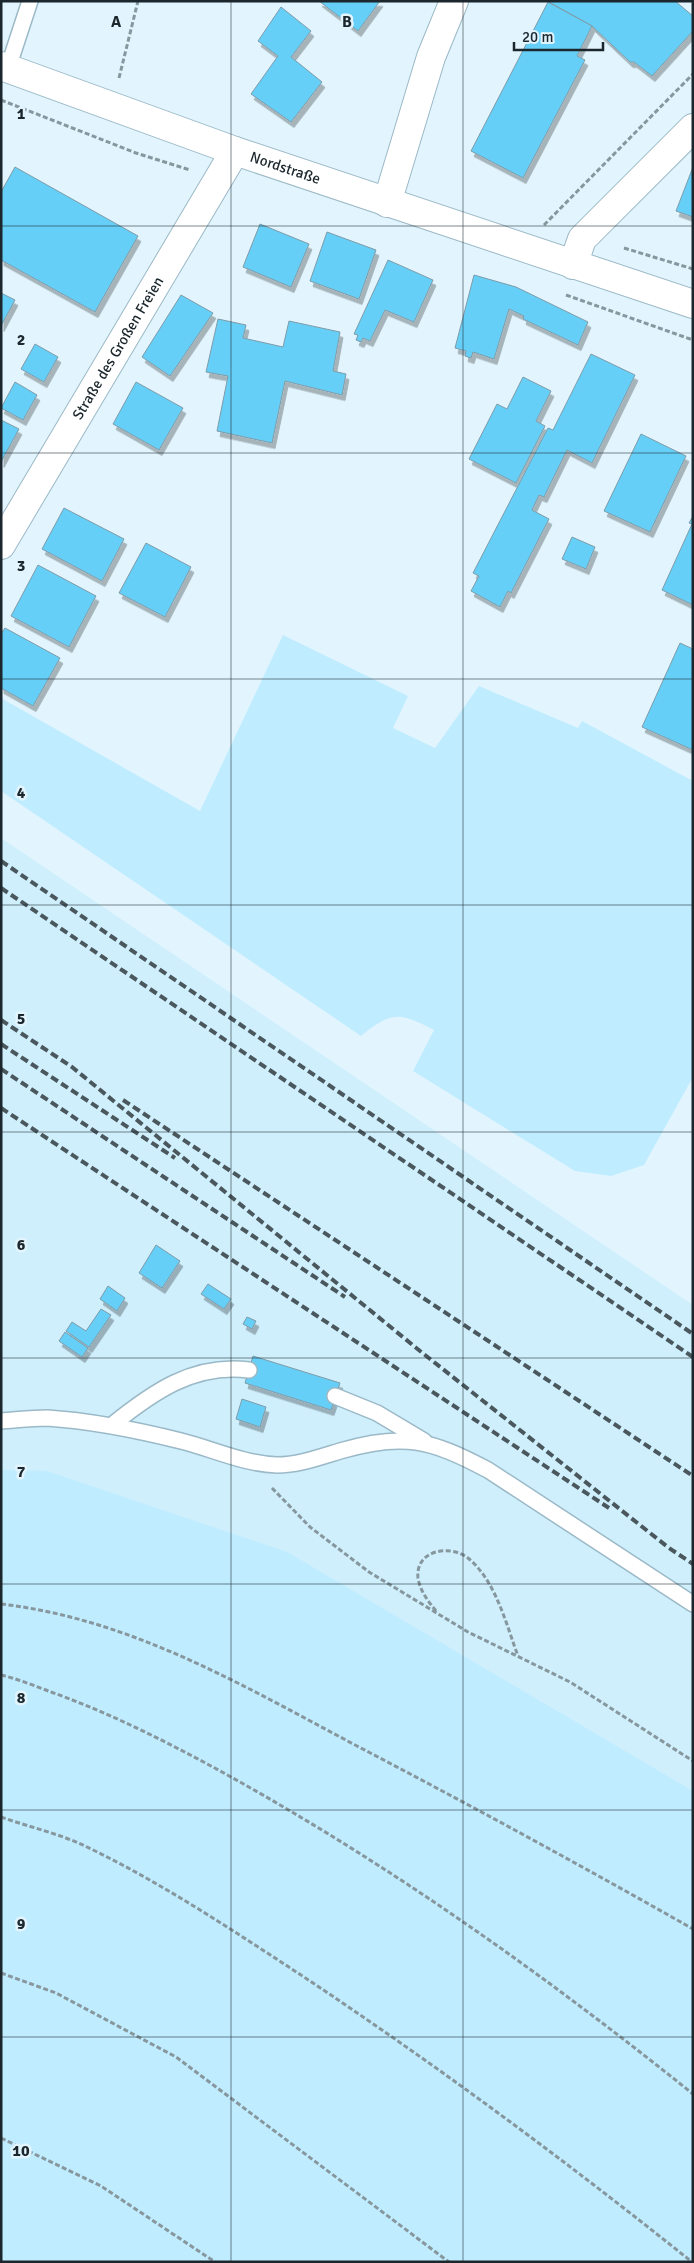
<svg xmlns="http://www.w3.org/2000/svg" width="694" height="2263" viewBox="0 0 694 2263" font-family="Signika,sans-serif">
  <defs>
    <filter id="shadow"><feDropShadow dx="3" dy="5.5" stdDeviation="0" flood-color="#0004"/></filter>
  </defs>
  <rect width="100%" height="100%" fill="#e2f5fe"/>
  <path fill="#cfeffd" d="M1 838 693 1305V2262H1Z"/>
  <g fill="#c0ecff">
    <path d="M283 635 408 696 393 728 435 748 479 686 578 728 582 721 693 781V1077L644 1165 611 1176 575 1171 413 1071 434 1030C399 1012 392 1011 361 1036L1 791V698L200 811Z"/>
    <path d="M1 1470 47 1471 287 1552 693 1791V2262H1Z"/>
  </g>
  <g fill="#66cff7" stroke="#7e9ba8" filter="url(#shadow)">
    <path d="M319 1H380L358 31Z"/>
    <path d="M547 1H675L693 16V31L652 76 634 62H630L592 26Z"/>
    <path d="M548 2 592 26 577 56 585 60 523 178 471 151Z"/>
    <path d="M281 7 311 31 291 57 322 82 291 122 251 94 278 56 258 41Z"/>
    <path d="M15 167 138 236 95 312 1 260V192Z"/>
    <path d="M693 167V217L676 211Z"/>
    <path d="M260 224 309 244 291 287 243 267Z"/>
    <path d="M327 232 376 250 359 299 310 281Z"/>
    <path d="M388 260 433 280 414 322 385 310 370 341 363 338 361 342 356 340 358 335 354 334Z"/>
    <path d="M474 275 516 287 588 322 578 345 523 319 524 316 509 309 494 359 473 352 471 358 465 356 466 351 455 348Z"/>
    <path d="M1 293 15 300 1 326Z"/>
    <path d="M181 295 213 313 170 376 142 357Z"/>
    <path d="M218 319 246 325 243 338 283 347 289 321 340 332 333 371 346 374 342 395 285 381 272 443 217 431 228 376 206 372Z"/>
    <path d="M35 344 58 357 44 382 21 369Z"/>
    <path d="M591 354 635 375 592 463 567 450 544 497 539 495 532 510 549 519 511 593 508 591 500 607 471 591 479 576 473 573 548 428 553 430Z"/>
    <path d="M523 377 551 391 536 421 545 426 516 483 469 459 497 404 507 409Z"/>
    <path d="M15 382 37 395 23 420 1 408Z"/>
    <path d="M136 382 183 408 159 450 113 424Z"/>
    <path d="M1 420 19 429 1 462Z"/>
    <path d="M641 434 686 456 650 532 604 511Z"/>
    <path d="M64 508 124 539 102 581 42 549Z"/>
    <path d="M693 516V605L662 590 692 524 689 523Z"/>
    <path d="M572 537 595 547 586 569 562 559Z"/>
    <path d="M146 543 191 567 165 617 119 593Z"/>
    <path d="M38 565 96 596 69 647 11 616Z"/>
    <path d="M5 628 60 658 33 706 1 688V634Z"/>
    <path d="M680 643 693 649V750L642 727Z"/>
    <path d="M156 1245 180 1261 162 1288 139 1273Z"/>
    <path d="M208 1284 231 1299 224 1309 201 1294Z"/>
    <path d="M108 1286 125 1298 117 1311 100 1299Z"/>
    <path d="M101 1309 111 1315 89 1347 66 1331 72 1322 86 1331Z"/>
    <path d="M247 1317 256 1321 252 1329 243 1324Z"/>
    <path d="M65 1332 88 1348 82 1357 59 1341Z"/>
    <path d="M253 1356 340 1383 331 1410 245 1383Z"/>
    <path d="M242 1399 266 1407 260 1427 236 1419Z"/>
  </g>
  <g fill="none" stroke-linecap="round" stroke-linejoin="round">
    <g stroke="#9bb9c7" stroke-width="18">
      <g id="lane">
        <path d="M8 68 30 1"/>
        <path d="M335 1396 377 1413 424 1441"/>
        <path d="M1 1421C16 1420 32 1418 47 1418 93 1421 137 1430 181 1441 213 1449 244 1464 277 1465 298 1465 320 1457 340 1451 404 1432 431 1440 488 1470L693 1604"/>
        <path d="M112 1425C153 1392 194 1363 249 1370"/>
      </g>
    </g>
    <g stroke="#9bb9c7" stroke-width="30">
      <g id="street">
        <path d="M387 203 431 57 454 1"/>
        <path d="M573 265 582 239 693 128"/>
        <path id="s1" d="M1 545 235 151"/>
      </g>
    </g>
    <g stroke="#9bb9c7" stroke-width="30">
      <g id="secondary">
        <path id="s2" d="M1 66 235 151 693 304"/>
      </g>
    </g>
    <g stroke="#87979e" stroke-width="3" stroke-dasharray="5 2.5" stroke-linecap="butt">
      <path d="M119 78 138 1"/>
      <path d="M1 100 136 153 190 170"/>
      <path d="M544 225 693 74"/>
      <path d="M624 248 693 269"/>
      <path d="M566 295 693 340"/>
      <path d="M272 1488 310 1527 369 1572 468 1632 570 1682 693 1761"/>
      <path d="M1 1604C131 1619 244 1686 357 1746 470 1805 582 1866 693 1929"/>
      <path d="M436 1611C428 1601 420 1591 418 1578 415 1550 450 1544 468 1558 496 1581 506 1624 518 1656"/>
      <path d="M1 1675C18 1679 35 1686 51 1692 107 1712 159 1738 211 1766 382 1859 541 1972 693 2094"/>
      <path d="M1 1817C29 1827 61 1834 87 1847 162 1883 232 1930 301 1975 435 2064 566 2161 692 2262"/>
      <path d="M1 1973 56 1993 176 2057 449 2262"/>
      <path d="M1 2138 101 2186 215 2262"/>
    </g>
    <use href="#lane" stroke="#fff" stroke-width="15"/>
    <use href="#street" stroke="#fff" stroke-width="28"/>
    <use href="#secondary" stroke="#fff" stroke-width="28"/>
    <g stroke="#4a585e" stroke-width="4" stroke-dasharray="8 4" stroke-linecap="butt">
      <path d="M1 861 693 1334"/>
      <path d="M1 888 693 1357"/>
      <path d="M1 1020 72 1067 420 1351 669 1548 693 1564"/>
      <path d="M1 1044 175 1158"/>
      <path d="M1 1069 345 1297"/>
      <path d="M123 1100 693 1476"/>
      <path d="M1 1108 609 1508"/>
    </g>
  </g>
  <path fill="none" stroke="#1b272c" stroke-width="1" stroke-opacity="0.55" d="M231 1V2262M463 1V2262M1 226H693M1 453H693M1 679H693M1 905H693M1 1132H693M1 1358H693M1 1584H693M1 1810H693M1 2037H693"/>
  <g text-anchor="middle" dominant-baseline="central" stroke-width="5" stroke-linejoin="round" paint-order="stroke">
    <g font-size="15" fill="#1b272c" stroke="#e2f5fe">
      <text stroke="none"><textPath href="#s2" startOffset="302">Nordstraße</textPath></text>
      <text stroke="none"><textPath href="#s1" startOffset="229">Straße des Großen Freien</textPath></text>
    </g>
  </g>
  <g font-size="16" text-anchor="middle" font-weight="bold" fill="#1b272c" stroke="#e2f5fe" stroke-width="5" stroke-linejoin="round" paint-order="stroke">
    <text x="116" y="27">A</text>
    <text x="347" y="27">B</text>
    <text x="21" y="119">1</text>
    <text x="21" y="345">2</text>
    <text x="21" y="571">3</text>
    <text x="21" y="798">4</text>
    <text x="21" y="1024">5</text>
    <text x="21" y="1250">6</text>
    <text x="21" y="1477">7</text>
    <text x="21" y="1703">8</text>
    <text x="21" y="1929">9</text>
    <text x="21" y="2156">10</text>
  </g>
  <rect width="694" height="2263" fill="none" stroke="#1b272c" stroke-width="5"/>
  <path d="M514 42v8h89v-8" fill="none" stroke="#1b272c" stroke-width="2.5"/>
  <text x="522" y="42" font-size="15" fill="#1b272c" stroke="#e2f5fe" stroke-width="4" paint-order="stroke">20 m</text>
</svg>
